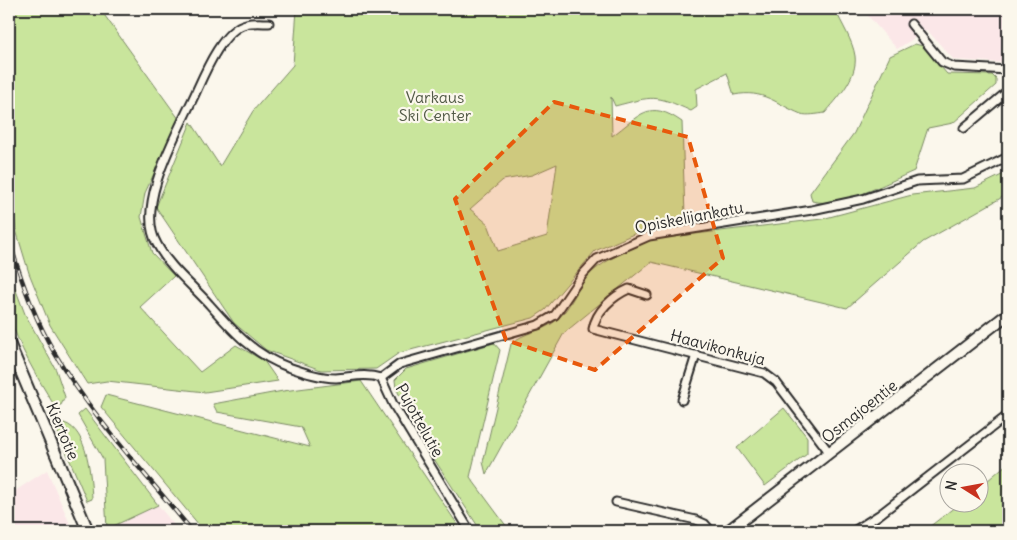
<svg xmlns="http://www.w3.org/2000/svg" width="1017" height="540" viewBox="0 0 1017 540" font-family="Delius,sans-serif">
  <rect width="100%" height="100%" fill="#fbf7ec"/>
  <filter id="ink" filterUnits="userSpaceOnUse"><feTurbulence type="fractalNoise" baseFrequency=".02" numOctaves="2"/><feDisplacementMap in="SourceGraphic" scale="10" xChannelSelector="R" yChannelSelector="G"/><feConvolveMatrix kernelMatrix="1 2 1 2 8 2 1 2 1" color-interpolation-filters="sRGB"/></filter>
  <g filter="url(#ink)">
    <g fill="#fbe7e8">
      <path d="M862 9H1008V63L954 60 927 30 897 49Z"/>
      <path d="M47 470 73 531H9V495Z"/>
      <path d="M158 505 179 531H108L107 529Z"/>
    </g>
    <g fill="#c9e59c" stroke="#7a8864" fill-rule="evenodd">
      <path d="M9 9H100L179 119 145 193 141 217 152 253 174 276 140 307 200 372 236 345 264 361 278 381 205 392 107 381 87 384 50 325 29 273 16 230 9 182Z"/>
      <path d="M297 9H835C841 23 853 41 855 56 858 77 837 99 825 113 818 114 807 116 801 114 776 104 764 89 734 95L727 73 696 89 697 107 691 111C654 94 654 96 615 106L611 97 612 136C640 116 648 98 682 122L685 216 636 233 595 251 545 310 533 318 399 353 376 369 321 370 266 350 234 323 156 207 191 122 220 166 253 111 293 65ZM557 164 547 236 498 251 488 224 470 209 503 180 532 175Z"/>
      <path d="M915 44 923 46 947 74 992 75 996 79V85L953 123 928 128 914 171C888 182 840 209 812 201L810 193 854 133 890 56Z"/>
      <path d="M1008 172V194L923 242 847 308 651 262 564 333 486 474 483 462 511 344C524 331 544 332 558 319 572 306 578 285 592 272 608 258 633 248 653 239L822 219 912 195 975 188Z"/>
      <path d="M9 272 25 314 56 370 65 397 61 405H54C37 377 18 346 9 314 6 302 9 285 9 272Z"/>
      <path d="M494 343 500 350 470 477 510 531H481L421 439 396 388 395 380 406 369Z"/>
      <path d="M361 381 462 531H204L101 407 106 395 310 447 301 427 217 412 213 404 283 391Z"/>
      <path d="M784 408 807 437V454L765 486 737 448Z"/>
      <path d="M85 409 158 505 107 529 103 459 78 415Z"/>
      <path d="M64 423C88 430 91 477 92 499L87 501 57 430 59 425Z"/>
      <path d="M1008 463V531H924L960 503 980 502V487Z"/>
    </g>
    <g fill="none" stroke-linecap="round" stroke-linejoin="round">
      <g stroke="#2b2b2b" stroke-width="11">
        <g id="street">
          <path d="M269 23C262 23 253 22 246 24 223 29 205 72 196 92 179 130 134 205 157 244 169 267 192 285 209 304 232 330 254 355 288 367 303 372 320 378 336 378 352 377 365 373 381 378L393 404 470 531"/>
          <path d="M911 24 942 62 954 67 1008 70"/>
          <path d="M964 128 1008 91"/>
          <path d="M647 295 629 289C613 296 596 311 593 329L764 373 776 382 829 452"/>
          <path d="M381 378 400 364 538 325 555 315 583 274 597 259 649 236 812 210 863 199 917 181 963 179 1008 157"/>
          <path d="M682 400 696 355"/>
          <path d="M616 502 696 520 705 524 711 531"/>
          <path d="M854 531 879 515 1008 415"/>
        </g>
      </g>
      <g stroke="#2b2b2b" stroke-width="14">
        <g id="secondary">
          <path d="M9 343 88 531"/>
          <path d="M728 531 1008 314"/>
        </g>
      </g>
      <use href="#street" stroke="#fbf7ec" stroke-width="7"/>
      <use href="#secondary" stroke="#fbf7ec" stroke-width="10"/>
      <g stroke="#2b2b2b" stroke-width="4.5">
        <path id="rail" d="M9 239C20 278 34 317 54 352 92 417 145 473 192 531"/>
      </g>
      <use href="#rail" stroke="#fbf7ec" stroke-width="2.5" stroke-dasharray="8" stroke-linecap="butt"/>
    </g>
  </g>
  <path fill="#e8590c" fill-opacity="0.2" stroke="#e8590c" stroke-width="4" stroke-dasharray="10 6" stroke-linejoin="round" d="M554 102 688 137 723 258 595 370 506 340 455 199Z"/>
  <g text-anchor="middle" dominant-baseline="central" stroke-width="4.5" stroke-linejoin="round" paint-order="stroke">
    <g font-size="16" fill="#525a47" stroke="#fbf7ec">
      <text x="435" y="97">Varkaus<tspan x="435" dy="18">Ski Center</tspan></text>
    </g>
    <g font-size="16" fill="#2b2b2b" stroke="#fbf7ec">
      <text transform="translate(689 217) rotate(-11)">Opiskelijankatu</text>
      <text transform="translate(718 347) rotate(15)">Haavikonkuja</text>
      <text transform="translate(859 411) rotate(-38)">Osmajoentie</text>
      <text transform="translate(420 420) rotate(61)">Pujottelutie</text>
      <text transform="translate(63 431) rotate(67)">Kiertotie</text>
    </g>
  </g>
  <rect width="1017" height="540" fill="none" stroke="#fbf7ec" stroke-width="30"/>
  <rect x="15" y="15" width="987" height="510" fill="none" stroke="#2b2b2b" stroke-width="2" filter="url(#ink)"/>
  <g transform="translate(964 488) rotate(281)"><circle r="24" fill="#fbf7ec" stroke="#a8a59f"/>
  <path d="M0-4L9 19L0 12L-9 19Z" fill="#c8321e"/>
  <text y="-8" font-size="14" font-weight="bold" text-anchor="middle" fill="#2b2b2b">N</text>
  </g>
</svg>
